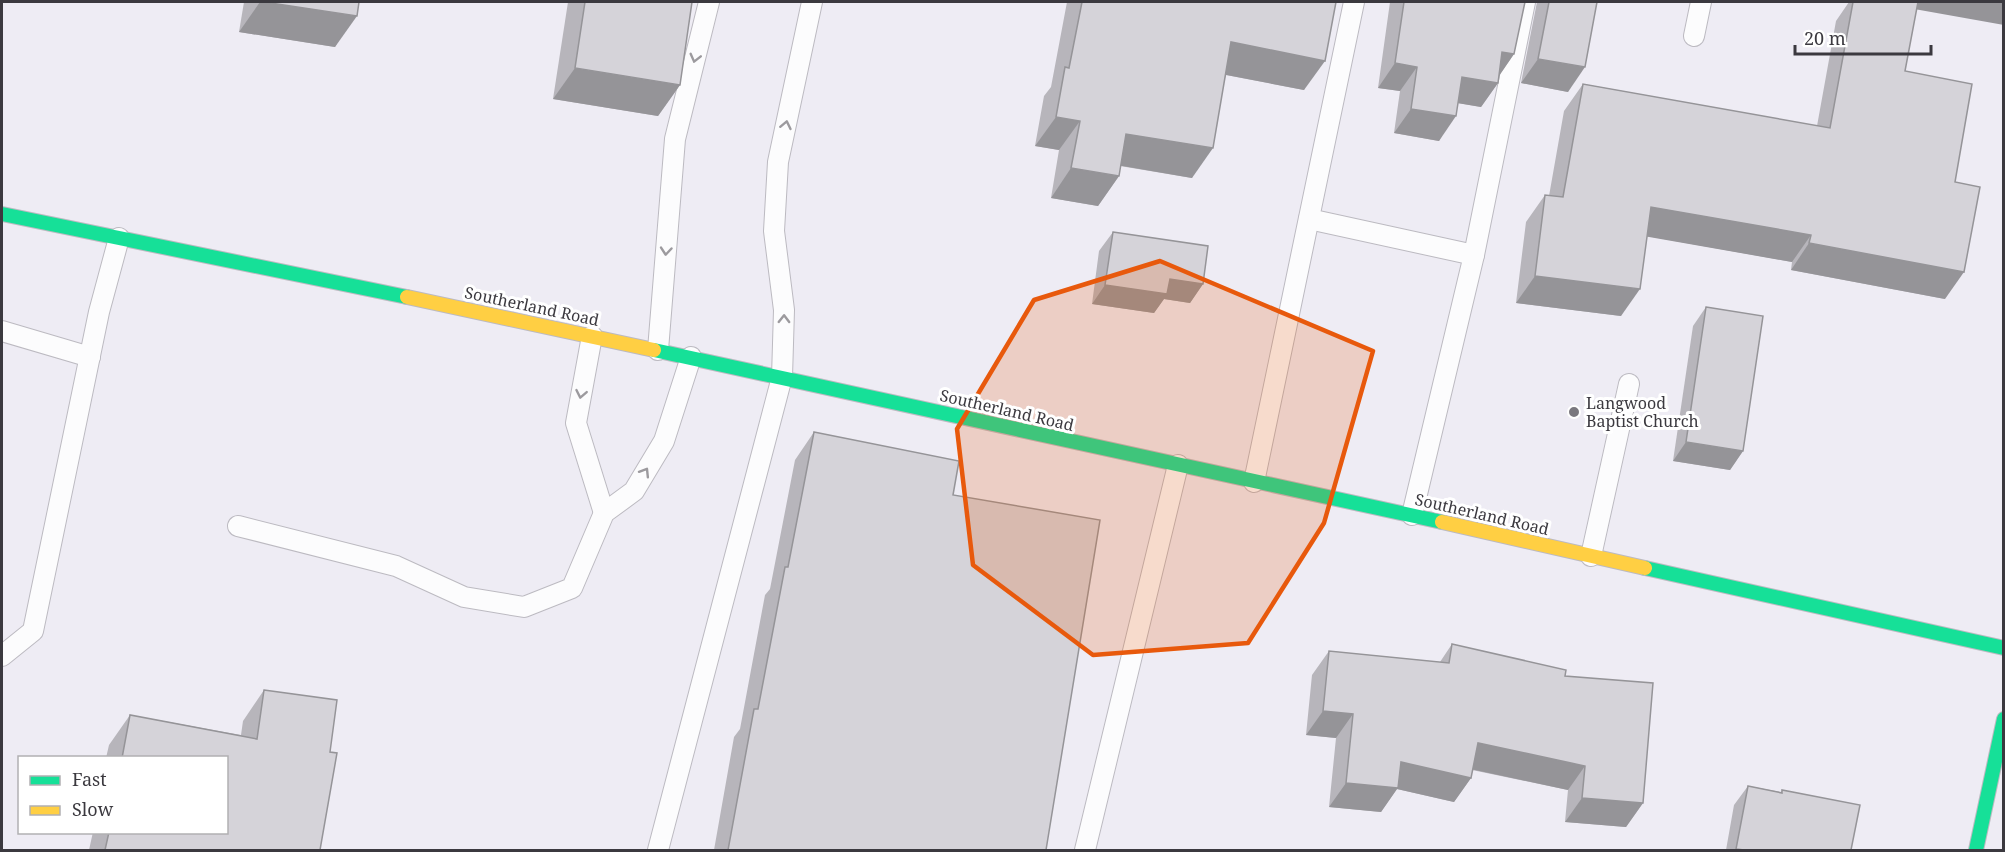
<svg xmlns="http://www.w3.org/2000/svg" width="2005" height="852" viewBox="0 0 2005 852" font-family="'Noto Serif',serif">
  <rect width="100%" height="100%" fill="#eeecf4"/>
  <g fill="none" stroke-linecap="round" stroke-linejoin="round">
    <g stroke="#bcbac1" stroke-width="22">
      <g id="lane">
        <path d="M1694 36 1701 2"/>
        <path d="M1309 219 1474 255"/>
        <path d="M2 331 90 357"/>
        <path d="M592 336 576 423 604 513"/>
        <path d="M658 350 675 139 709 2"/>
        <path d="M1254 482 1354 2"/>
        <path d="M1412 515 1474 255 1525 2"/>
        <path d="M238 526 396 566 464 597 524 607 572 588 604 513 634 491 664 441 691 357"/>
        <path d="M1591 556 1629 384"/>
        <path d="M2 656 33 631 99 312 119 238"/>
        <path d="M658 850 782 377 784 310 774 231 778 162 812 2"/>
        <path d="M1085 850 1178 465"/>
      </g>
    </g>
    <g stroke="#bcbac1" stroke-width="16">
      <g id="fast">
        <path d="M2 214 407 297"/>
        <path d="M654 350 1442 522"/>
        <path d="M1645 568 2004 648"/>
        <path d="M1976 850 2004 719"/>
      </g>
    </g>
    <g stroke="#bcbac1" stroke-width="16">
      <g id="slow">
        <path d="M407 297 654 350"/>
        <path d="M1442 522 1645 568"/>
      </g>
    </g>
    <use href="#lane" stroke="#fcfcfd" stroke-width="20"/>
    <use href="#fast" stroke="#16e098" stroke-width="14"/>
    <use href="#slow" stroke="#ffcf43" stroke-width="14"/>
  </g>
  <g fill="#b7b5bb">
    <path d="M244 2H359L335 47 239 32Z"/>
    <path d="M568 2H692L680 85 658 116 553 99Z"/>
    <path d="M1067 2H1336L1304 90 1226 75 1192 178 1120 166 1119 176 1098 206 1051 198 1059 150 1035 146 1044 96 1051 87Z"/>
    <path d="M1390 2H1525L1514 54 1498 77V83L1481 107 1458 103 1439 141 1394 133 1400 91 1378 88Z"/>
    <path d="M1537 2H1597L1568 92 1521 83Z"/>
    <path d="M1849 2H2004L1916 9 1905 71 1955 182 1945 299 1791 270 1792 262 1647 236 1621 316 1516 303 1526 222 1545 195 1549 196 1564 111 1583 84 1817 126 1836 21Z"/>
    <path d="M1113 232 1203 284 1190 303 1164 299 1154 313 1092 304 1099 251Z"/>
    <path d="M1706 307 1743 451 1730 470 1673 461 1693 326Z"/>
    <path d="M814 432 953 495 1046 850H714L734 737 740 729 765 595 770 589 795 460Z"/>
    <path d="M1452 644 1565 676 1643 803 1626 827 1565 822 1568 790 1472 770 1471 778 1454 802 1397 789 1381 812 1329 807 1336 738 1306 735 1312 675 1329 651 1440 662Z"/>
    <path d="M264 690 320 850H89L93 832H226V758H106L109 745 130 715 241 735 243 721Z"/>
    <path d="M1748 786 1781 792 1782 790 1851 850H1726L1734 805Z"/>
  </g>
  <g fill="#959498">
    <path d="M260 2H264L357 16 335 47 239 32Z"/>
    <path d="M1907 2H2004V25L1903 7Z"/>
    <path d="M1231 42 1325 61 1304 90 1211 72Z"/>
    <path d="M1502 52 1514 54 1497 79Z"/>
    <path d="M1538 59 1585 67 1568 92 1521 83Z"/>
    <path d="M1395 63 1417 67 1400 91 1378 88Z"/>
    <path d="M575 68 680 85 658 116 553 99Z"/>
    <path d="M1462 77 1498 83 1481 107 1445 101Z"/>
    <path d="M1411 109 1456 116 1439 141 1394 133Z"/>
    <path d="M1056 117 1080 121 1059 150 1035 146Z"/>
    <path d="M1126 134 1213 148 1192 178 1105 163Z"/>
    <path d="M1071 168 1119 176 1098 206 1051 198Z"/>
    <path d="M1651 207 1811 235 1792 262 1632 234Z"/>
    <path d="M1809 243 1964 272 1945 299 1791 270Z"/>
    <path d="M1535 276 1640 289 1621 316 1516 303Z"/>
    <path d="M1170 279 1203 284 1190 303 1164 299 1154 313 1092 304 1105 285Z"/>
    <path d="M1686 442 1743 451 1730 470 1673 461Z"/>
    <path d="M1323 711 1353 714 1336 738 1306 735Z"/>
    <path d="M1478 743 1585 766 1568 790 1461 767Z"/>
    <path d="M1401 762 1471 778 1454 802 1397 789 1381 812 1329 807 1346 783Z"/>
    <path d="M1582 798 1643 803 1626 827 1565 822Z"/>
  </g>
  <g fill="#d5d3d9" stroke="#959498" stroke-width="1.5">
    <path d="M264 2H359L357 16Z"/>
    <path d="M585 2H692L680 85 575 68Z"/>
    <path d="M1082 2H1336L1325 61 1231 42 1213 148 1126 134 1119 176 1071 168 1080 121 1056 117 1065 67 1069 68Z"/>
    <path d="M1404 2H1525L1514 54 1502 52 1498 83 1462 77 1456 116 1411 109 1417 67 1395 63Z"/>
    <path d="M1549 2H1597L1585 67 1538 59Z"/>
    <path d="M1853 2H1918L1905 71 1972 84 1955 182 1980 187 1964 272 1809 243 1811 235 1651 207 1640 289 1535 276 1545 195 1563 197 1583 84 1830 128Z"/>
    <path d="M1113 232 1208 246 1203 284 1170 279 1167 294 1105 285Z"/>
    <path d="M1706 307 1763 316 1743 451 1686 442Z"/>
    <path d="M814 432 959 461 953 495 1100 520 1046 850H728L754 709H758L785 567H788Z"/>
    <path d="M1452 644 1566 670 1565 676 1653 683 1643 803 1582 798 1585 766 1478 743 1471 778 1401 762 1398 788 1346 783 1353 714 1323 711 1329 651 1449 663Z"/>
    <path d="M264 690 337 700 330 752 337 753 320 850H105L109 832H226V758H122L130 715 257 739Z"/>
    <path d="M1748 786 1782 793V790L1860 805 1851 850H1744L1736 849Z"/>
  </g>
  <defs><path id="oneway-chevron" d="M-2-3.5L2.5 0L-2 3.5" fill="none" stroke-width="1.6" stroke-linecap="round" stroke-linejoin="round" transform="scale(1.5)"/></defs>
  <g stroke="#9c9a9e">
    <use href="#oneway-chevron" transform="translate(695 58) rotate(104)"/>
    <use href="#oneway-chevron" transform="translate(786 125) rotate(-78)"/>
    <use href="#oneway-chevron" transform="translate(666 251) rotate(95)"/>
    <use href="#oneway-chevron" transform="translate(784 319) rotate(-89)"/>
    <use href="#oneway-chevron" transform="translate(581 394) rotate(101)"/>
    <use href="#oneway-chevron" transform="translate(645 472) rotate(-58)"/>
  </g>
  <path fill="#e8590c" fill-opacity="0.2" stroke="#e8590c" stroke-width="4.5" stroke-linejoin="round" d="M1160 261 1373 351 1324 523 1248 643 1093 655 973 565 957 429 1034 300Z"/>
  <circle fill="#7a787e" stroke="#fff" stroke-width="2" cx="1574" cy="412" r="6"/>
  <g text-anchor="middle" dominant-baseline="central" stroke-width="6" stroke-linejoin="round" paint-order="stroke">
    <g font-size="16" fill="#3b393f" stroke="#fff">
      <text transform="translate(532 306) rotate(12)">Southerland Road</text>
      <text transform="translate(1007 410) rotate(13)">Southerland Road</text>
      <text transform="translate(1482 514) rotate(13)">Southerland Road</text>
    </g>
    <g font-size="16" fill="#3b393f" stroke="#fff" text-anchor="start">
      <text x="1586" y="403">Langwood<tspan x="1586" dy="18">Baptist Church</tspan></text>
    </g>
  </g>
  <rect width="2005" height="852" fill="none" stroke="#3b393f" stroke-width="6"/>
  <rect x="18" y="756" width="210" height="78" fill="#ffffff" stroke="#b1b0b2" stroke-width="1.5"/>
  <rect x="30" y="776" width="30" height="9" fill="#16e098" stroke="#b1b0b2" stroke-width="1.5"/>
  <text x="72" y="786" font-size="18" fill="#3b393f">Fast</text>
  <rect x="30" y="806" width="30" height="9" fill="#ffcf43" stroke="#b1b0b2" stroke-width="1.5"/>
  <text x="72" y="816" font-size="18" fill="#3b393f">Slow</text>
  <path d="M1795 45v9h136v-9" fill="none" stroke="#3b393f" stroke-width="3"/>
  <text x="1804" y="45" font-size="18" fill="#3b393f" stroke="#ffffff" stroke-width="4.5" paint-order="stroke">20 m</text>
</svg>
